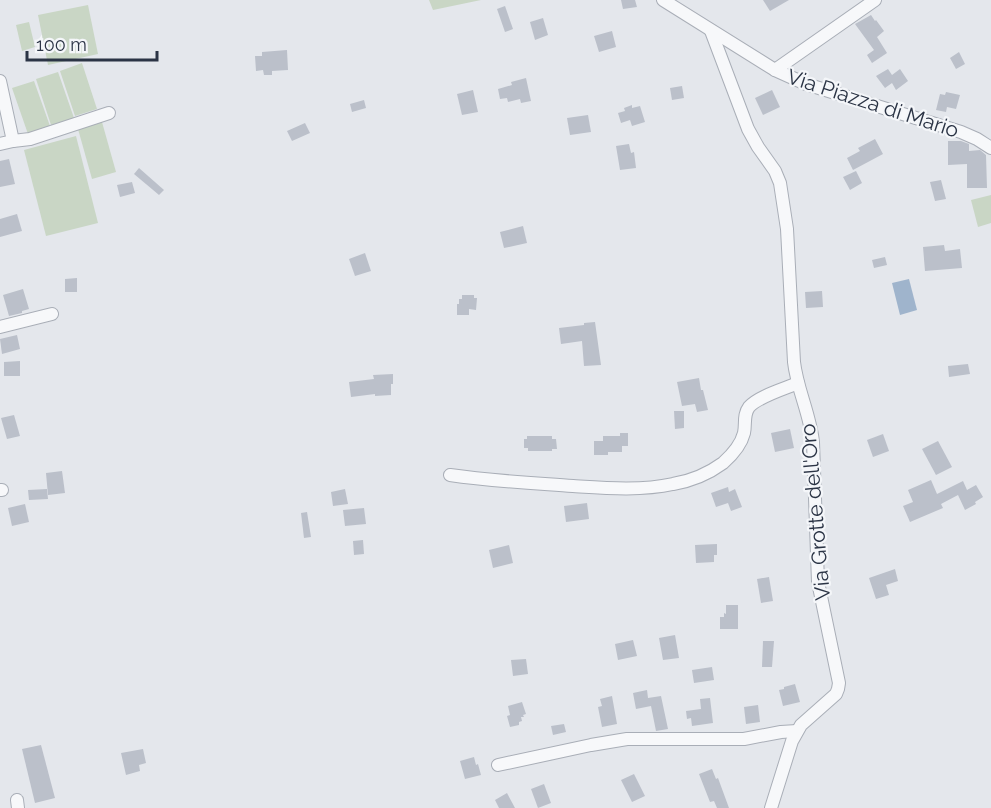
<svg xmlns="http://www.w3.org/2000/svg" width="991" height="808" viewBox="0 0 991 808" font-family="Raleway,sans-serif">
  <rect width="100%" height="100%" fill="#e4e7ec"/>
  <g fill="#c9d6c5">
    <path d="M429 0H481L433 10Z"/>
    <path d="M88 5 98 54 48 65 38 15Z"/>
    <path d="M29 22 35 47 22 51 16 25Z"/>
    <path d="M82 63 97 109 75 116 60 71Z"/>
    <path d="M58 72 74 118 51 125 36 79Z"/>
    <path d="M34 81 50 126 28 134 12 88Z"/>
    <path d="M102 122 116 172 92 179 78 129Z"/>
    <path d="M76 136 98 223 46 236 24 150Z"/>
    <path d="M991 195V223L978 227 971 200Z"/>
  </g>
  <path fill="#9fb4cc" d="M909 279 917 310 900 315 892 283Z"/>
  <g fill="#bbc0ca">
    <path d="M621 0H635L637 7 623 9Z"/>
    <path d="M763 0H789L770 11Z"/>
    <path d="M505 6 513 29 505 32 497 9Z"/>
    <path d="M871 15 875 21 876 20 884 31 877 37 887 53 872 63 867 55 874 50 855 24Z"/>
    <path d="M543 18 548 35 535 40 530 22Z"/>
    <path d="M612 31 616 47 599 52 594 36Z"/>
    <path d="M287 50 288 70 272 71V75H264L263 70 256 71 255 56H262V52Z"/>
    <path d="M959 52 965 64 956 69 950 58Z"/>
    <path d="M888 69 892 75 900 69 908 81 896 90 892 83 885 88 876 76Z"/>
    <path d="M526 78 531 101 521 103 520 99 508 102 507 98 500 99 498 89 512 85 511 82Z"/>
    <path d="M682 86 684 98 672 100 670 88Z"/>
    <path d="M473 90 478 112 462 115 457 94Z"/>
    <path d="M772 90 780 107 763 115 755 98Z"/>
    <path d="M946 92 960 95 956 109 947 107 946 112 936 110 940 94 945 95Z"/>
    <path d="M364 100 366 108 352 112 350 104Z"/>
    <path d="M632 105V108L640 106 645 122 632 126 630 120 621 123 618 113 625 111 624 108Z"/>
    <path d="M588 115 591 132 570 135 567 118Z"/>
    <path d="M305 123 310 133 292 141 287 131Z"/>
    <path d="M875 139 883 154 853 170 847 158 860 151 858 148Z"/>
    <path d="M948 141H961L969 144V151L980 150 986 155 987 188H967V164L948 165Z"/>
    <path d="M629 144 631 153 634 152 636 168 620 170 616 146Z"/>
    <path d="M9 159 15 184 0 187V161Z"/>
    <path d="M139 168 164 190 159 195 134 174Z"/>
    <path d="M856 171 862 183 850 190 843 177Z"/>
    <path d="M941 180 946 199 935 201 930 182Z"/>
    <path d="M132 182 135 193 120 197 117 185Z"/>
    <path d="M17 214 22 231 0 237V219Z"/>
    <path d="M523 226 527 243 504 248 500 232Z"/>
    <path d="M944 245 945 251 960 249 962 268 925 271 923 247Z"/>
    <path d="M365 253 371 271 355 276 349 259Z"/>
    <path d="M885 257 887 265 874 268 872 260Z"/>
    <path d="M77 278V292H65V279Z"/>
    <path d="M23 289 29 309 22 311V313L9 316 3 295Z"/>
    <path d="M822 291 823 307 806 308 805 292Z"/>
    <path d="M462 295H474V298H477L476 310 469 309V315H457V304H459V299H462Z"/>
    <path d="M595 322 601 365 584 366 582 341 561 344 559 328 584 325V323Z"/>
    <path d="M17 335 20 349 2 354 0 339Z"/>
    <path d="M20 361V376H4V362Z"/>
    <path d="M968 364 970 374 949 377 948 366Z"/>
    <path d="M393 374V384H391V395L375 396V394L351 397 349 382 374 379 373 375Z"/>
    <path d="M699 378 701 390H703L708 410 697 412 695 404 682 406 677 382Z"/>
    <path d="M674 411H684V428L675 429Z"/>
    <path d="M14 415 20 436 7 439 1 418Z"/>
    <path d="M790 429 794 448 775 452 771 433Z"/>
    <path d="M620 433H628V446H622V452H608V455H594V441H603V436H620Z"/>
    <path d="M883 434 889 451 873 457 867 440Z"/>
    <path d="M527 436H552V439H556L557 449H552V451H528V448H524V439H527Z"/>
    <path d="M938 441 952 467 936 475 922 449Z"/>
    <path d="M62 471 65 493 48 495 46 473Z"/>
    <path d="M931 480 937 494 963 481 967 490 976 485 983 497 975 502 976 504 965 510 958 495 941 504 943 508 910 522 903 506 913 502 908 490Z"/>
    <path d="M728 487 729 492 735 489 742 507 731 511 728 503 716 507 711 493Z"/>
    <path d="M47 489 48 499 29 500 28 490Z"/>
    <path d="M345 489 348 504 333 506 331 492Z"/>
    <path d="M587 503 589 519 566 522 564 506Z"/>
    <path d="M25 504 29 522 12 526 8 508Z"/>
    <path d="M364 508 366 524 345 526 343 510Z"/>
    <path d="M307 512 311 537 304 538 301 513Z"/>
    <path d="M363 540 364 554 354 555 353 541Z"/>
    <path d="M717 544V555H714V562L696 563 695 545Z"/>
    <path d="M509 545 513 563 493 568 489 550Z"/>
    <path d="M895 569 898 581 886 585 889 595 876 599 869 578Z"/>
    <path d="M769 577 773 601 761 603 757 579Z"/>
    <path d="M726 605H738V629H720V617H724V613L726 614Z"/>
    <path d="M675 635 679 658 663 660 659 638Z"/>
    <path d="M633 640 637 656 618 660 615 644Z"/>
    <path d="M763 641H774L772 667H762Z"/>
    <path d="M526 659 528 674 513 676 511 660Z"/>
    <path d="M712 667 714 680 694 683 692 670Z"/>
    <path d="M795 684 800 702 783 706 779 690 784 689V687Z"/>
    <path d="M647 690 648 698 661 696 668 729 656 731 651 706 636 709 633 693Z"/>
    <path d="M612 696 617 724 602 727 598 707 602 706 600 699Z"/>
    <path d="M710 698 713 723 692 726 691 718 687 719 686 711 701 709 700 699Z"/>
    <path d="M522 702 526 714 523 715 524 717H521L522 721 519 722V725L510 727 507 716 510 715 508 706Z"/>
    <path d="M758 705 760 722 746 724 744 707Z"/>
    <path d="M564 724 566 732 553 735 551 726Z"/>
    <path d="M41 745 55 798 35 803 22 749Z"/>
    <path d="M143 749 146 763 139 765 140 771 126 775 121 753Z"/>
    <path d="M474 757 476 765 478 764 481 775 465 779 460 761Z"/>
    <path d="M712 769 716 779 718 778 729 808H717L714 801 710 802 699 774Z"/>
    <path d="M634 774 645 796 632 802 621 780Z"/>
    <path d="M544 784 551 803 538 808 531 789Z"/>
    <path d="M507 793 515 808H499L495 800Z"/>
  </g>
  <g fill="none" stroke-linecap="round" stroke-linejoin="round">
    <g stroke="#a9aeb7" stroke-width="14">
      <g id="minor">
        <path d="M663 0 775 70 806 84 961 132 977 139 991 148"/>
        <path d="M711 31 748 129 758 147 775 171 780 183 787 229 794 362C797 389 810 414 813 442L818 582 839 683 838 689 836 694 801 725 792 741 771 808"/>
        <path d="M775 70 875 0"/>
        <path d="M0 81 13 141 0 144"/>
        <path d="M13 141 30 139 109 113"/>
        <path d="M0 327 52 314"/>
        <path d="M450 475C491 481 532 483 573 486 605 488 641 491 673 484 691 481 708 474 723 463 732 455 741 445 744 433 746 424 743 415 749 407 759 396 784 389 798 383"/>
        <path d="M0 490H2"/>
        <path d="M498 765 591 745 627 739H744L781 732 797 731"/>
        <path d="M17 800 18 808"/>
      </g>
    </g>
    <use href="#minor" stroke="#f7f8fa" stroke-width="12"/>
  </g>
  <g text-anchor="middle" dominant-baseline="central" stroke-width="4.5" stroke-linejoin="round" paint-order="stroke">
    <g font-size="21" fill="#2b3445" stroke="#f4f6f9">
      <text transform="translate(873 103) rotate(18)">Via Piazza di Mario</text>
      <text transform="translate(815 512) rotate(-95)">Via Grotte dell'Oro</text>
    </g>
  </g>
  <path d="M27 51v9h130v-9" fill="none" stroke="#2b3445" stroke-width="3"/>
  <text x="36" y="51" font-size="18" fill="#2b3445" stroke="#f4f6f9" stroke-width="4.5" paint-order="stroke">100 m</text>
</svg>
